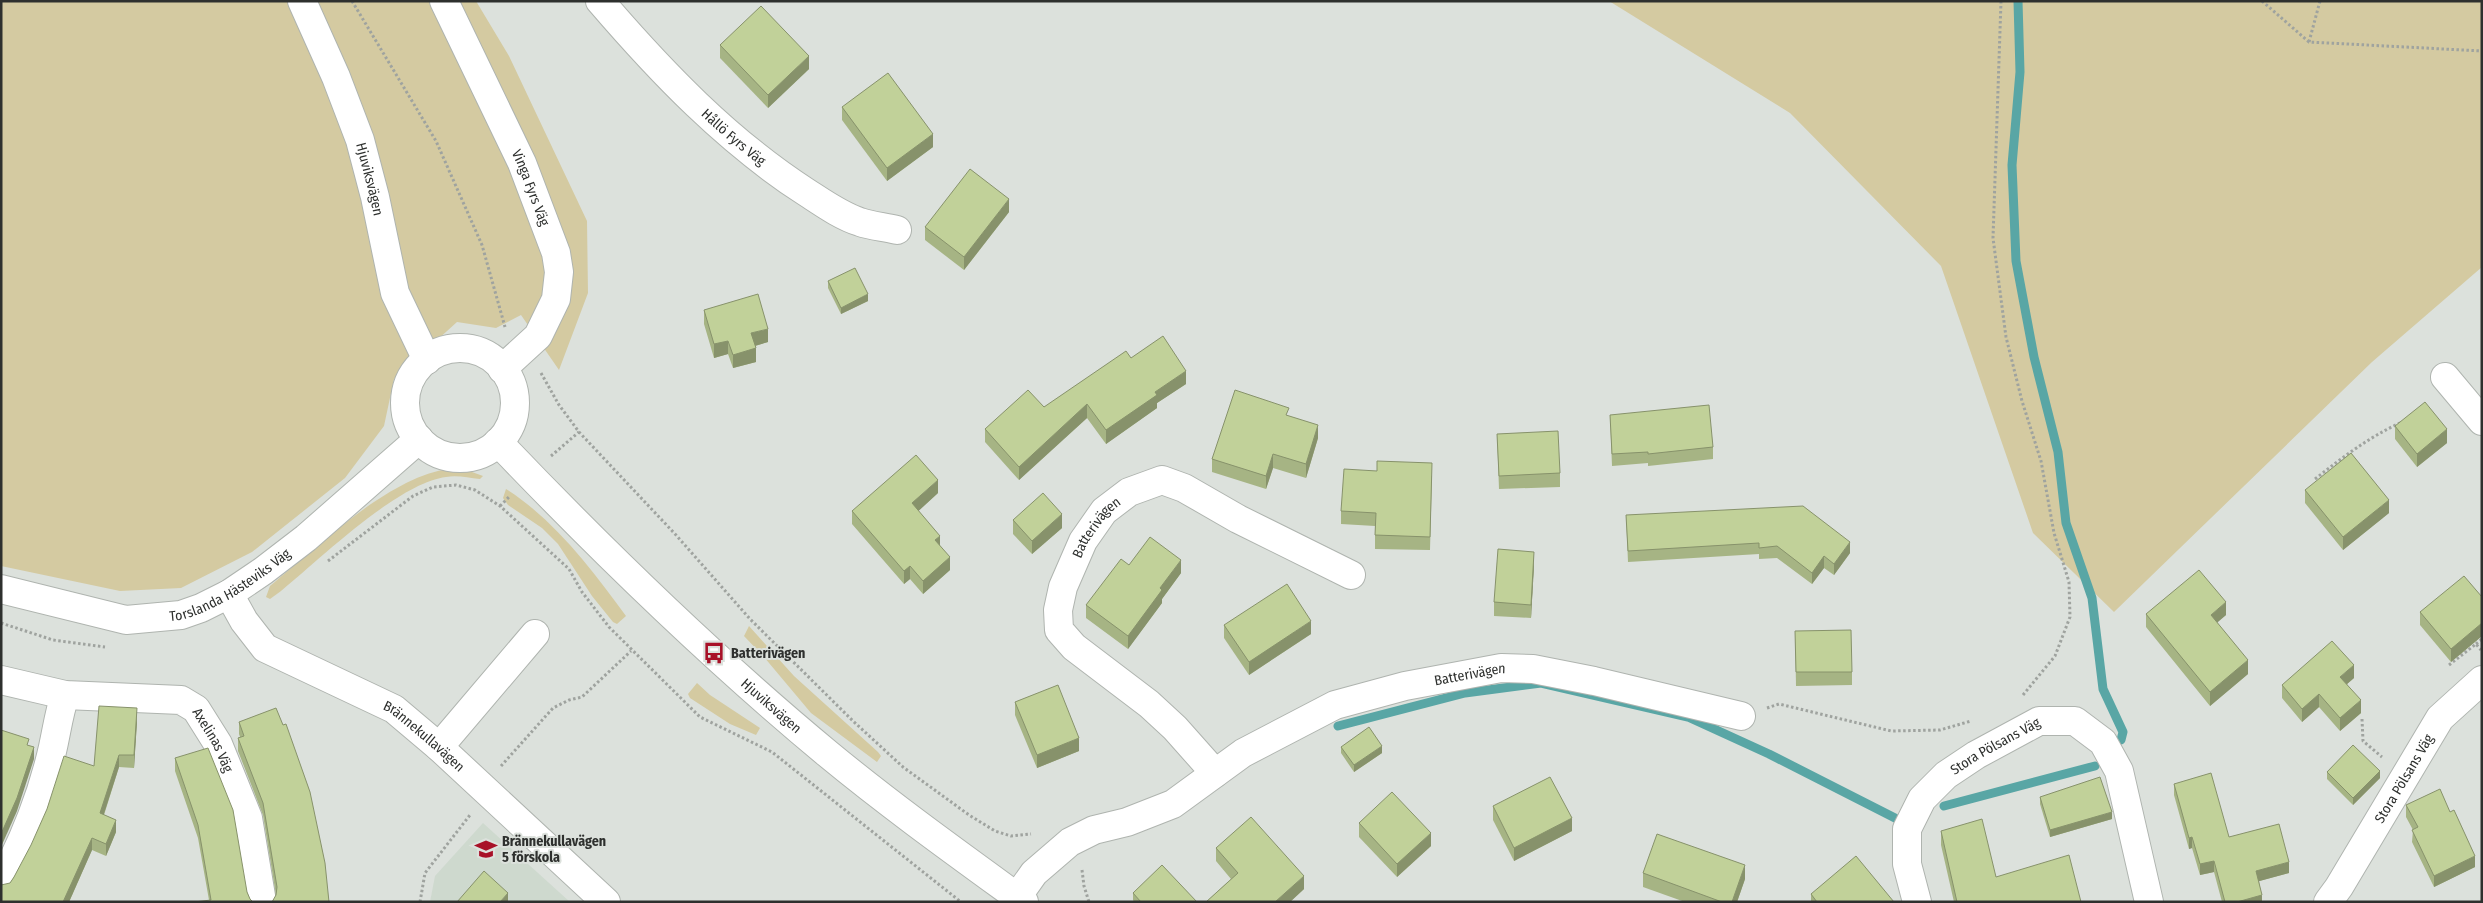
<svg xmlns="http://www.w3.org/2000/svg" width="2483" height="903" viewBox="0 0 2483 903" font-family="'Fira Sans Condensed',sans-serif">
  <rect width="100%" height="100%" fill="#dce1dc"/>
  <path fill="#ced9ce" d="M483 823 570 902H430L435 876Z"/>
  <g fill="#d4caa1">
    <path d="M1 1H476L509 56 587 221 588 293 559 370 521 315 496 328 457 322 394 379 384 426 345 478 252 552 181 588 120 591 1 566Z"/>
    <path d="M1609 1H2482V267L2372 362 2114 612 2033 533 1941 266 1790 113Z"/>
    <path d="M449 469 472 472 483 476 480 479C468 478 458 475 446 477 398 483 320 559 281 591L270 599 266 597 270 586C316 548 390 476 449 469Z"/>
    <path d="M506 489C555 520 592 570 626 616L617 624 613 622 592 596 558 544 542 528 508 505 503 498Z"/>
    <path d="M749 626 794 676 878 752 881 756 877 762 811 713 764 657 744 636Z"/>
    <path d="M697 683 710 695 760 728 756 735 730 724 690 698 688 694Z"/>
  </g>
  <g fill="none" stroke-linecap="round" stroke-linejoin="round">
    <g stroke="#59a6a5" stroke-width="9">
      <path d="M2018 1 2020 72 2012 165 2016 261 2034 357 2058 452 2066 523 2092 598 2103 689 2123 732 2121 740"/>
      <path d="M1338 726 1465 693 1541 683 1688 717 1769 754 1895 818"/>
      <path d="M1944 806 2095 766"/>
    </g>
    <g stroke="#afb4af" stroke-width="30">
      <g id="minor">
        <path id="s1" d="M444 1 522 163 556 253 559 272 556 299 538 336 502 369"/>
        <path id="s2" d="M600 1C661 72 727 141 806 192 823 203 841 216 860 222 871 226 885 227 897 230"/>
        <path d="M2445 377 2482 421"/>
        <path id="s3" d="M1 589 126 620 181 615 201 608 229 594 263 571 306 538 419 439"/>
        <path id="s4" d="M229 594 244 621 265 648 394 709 439 747 606 902"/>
        <path id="s5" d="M1 680 65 695 181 700 196 709 218 744 248 818 262 902"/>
        <path d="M439 747 535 634"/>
        <path id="s6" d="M1215 773 1175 728 1149 704 1074 647 1059 630 1058 610 1063 587 1083 541 1104 511 1129 492 1162 480 1184 488 1238 519 1351 575"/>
        <path d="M1 882C24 842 43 792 53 747 57 729 59 713 65 695"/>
        <path id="s7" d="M1017 897 1034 873 1070 842 1094 830 1127 822 1173 804 1243 753 1335 705 1405 686 1501 668 1533 669 1594 681 1741 716"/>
        <path id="s8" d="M1917 902 1907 864V829L1922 799 1946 775 1976 755 2039 721H2075L2103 742 2119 771 2149 902"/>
        <path id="s9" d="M2328 902 2339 887 2440 718 2482 680"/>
      </g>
    </g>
    <g stroke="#afb4af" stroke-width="30">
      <g id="major">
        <path id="s10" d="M302 1 336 77 360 140 375 197 395 293 427 360"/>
        <circle cx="460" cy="403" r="55"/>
        <path id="s11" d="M498 442C603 552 711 657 828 754 891 806 958 854 1024 902"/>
      </g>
    </g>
    <g stroke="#9fa39f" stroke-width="3" stroke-dasharray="2.5 2.5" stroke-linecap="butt">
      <path d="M352 1 436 141 482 245 505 327"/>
      <path d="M2001 1 1993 238 2006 337 2022 401 2041 461 2054 533 2069 582 2070 617 2055 656 2023 695"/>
      <path d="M2262 1 2309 42 2482 51"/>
      <path d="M2309 42 2320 1"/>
      <path d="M541 373 559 405 579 432 676 535 750 619 853 721 903 767 969 815 995 831 1011 836 1031 834"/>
      <path d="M551 456 579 432"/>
      <path d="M2315 479C2343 457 2369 437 2402 422"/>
      <path d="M500 506 509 497"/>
      <path d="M328 561 413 496 433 487 456 485 475 490 500 506 569 569 582 592 609 627 700 717 772 752 961 902"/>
      <path d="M1 623 53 640 105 647"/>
      <path d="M2476 644 2482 639"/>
      <path d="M2449 665 2476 644 2481 650"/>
      <path d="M1767 708 1779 704 1891 731 1940 730 1971 721"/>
      <path d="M2362 719 2363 741 2382 757"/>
      <path d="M501 766 553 708 569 700 582 697 631 651"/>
      <path d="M1082 870 1084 886 1089 902"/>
      <path d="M420 902 425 873 470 815"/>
    </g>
    <use href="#minor" stroke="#fff" stroke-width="28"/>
    <use href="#major" stroke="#fff" stroke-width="28"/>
  </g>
  <g fill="#a6b484">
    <path d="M720 45 809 69 768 108 720 58Z"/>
    <path d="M842 107 933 147 887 181 842 120Z"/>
    <path d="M1009 212 964 270 925 240V227Z"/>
    <path d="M828 281 868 301 841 314 828 288Z"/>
    <path d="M704 310 768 342 755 346 756 362 733 368 728 354 714 358 704 324Z"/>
    <path d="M1131 358 1186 384 1157 403V408L1106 444 1087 418 1019 480 985 442V429L1044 407Z"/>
    <path d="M1610 415 1713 447V459L1648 466V463L1612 466Z"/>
    <path d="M1289 416 1318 438 1306 478 1273 468 1266 489 1212 472V459Z"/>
    <path d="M2395 426 2447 443 2417 467 2395 439Z"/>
    <path d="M1497 434 1560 473V487L1499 489Z"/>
    <path d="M1432 476 1430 550 1375 549V526L1341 524V511Z"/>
    <path d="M2305 490 2389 513 2343 550 2305 503Z"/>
    <path d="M938 493 918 511 940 546 950 570 923 594 910 579 904 584 852 524V511Z"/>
    <path d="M1626 515 1850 553 1834 575 1824 568 1812 584 1777 558 1759 559V554L1628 562Z"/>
    <path d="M1013 520 1062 528 1032 554 1013 534Z"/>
    <path d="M1129 565 1181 573 1162 599V603L1128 649 1086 618V605Z"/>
    <path d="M1534 565 1531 618 1494 616V602Z"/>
    <path d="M2482 597V636L2451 662 2420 625V612Z"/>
    <path d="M2146 614 2226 615 2217 622 2248 674 2210 706 2146 627Z"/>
    <path d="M1224 625 1311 634 1249 675 1224 638Z"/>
    <path d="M1795 631 1852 672V685L1796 686Z"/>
    <path d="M2354 678 2347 684 2361 713 2340 731 2319 707 2302 722 2282 698V685Z"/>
    <path d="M1015 702 1079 751 1037 768 1015 715Z"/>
    <path d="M137 721 134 768 119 767 104 815 116 832 106 856 92 850 69 902H1L10 883 14 877Z"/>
    <path d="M239 722 283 725 310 792 276 895 263 815 238 751V738L240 737 239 734Z"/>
    <path d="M1341 747 1382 753 1354 772 1341 753Z"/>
    <path d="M175 758 247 892 250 899 209 900 198 838 175 771Z"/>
    <path d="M2327 772 2380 778 2353 805 2327 779Z"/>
    <path d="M2174 784 2229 837 2289 873 2259 881 2262 902H2222L2214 872 2200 875 2192 848 2189 849 2174 795Z"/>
    <path d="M2040 797 2112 819 2050 837 2040 804Z"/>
    <path d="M2406 805 2475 867 2434 887 2412 842 2413 830 2406 817Z"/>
    <path d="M1493 806 1572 831 1514 861 1493 820Z"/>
    <path d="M1359 823 1431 846 1397 877 1359 837Z"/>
    <path d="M1941 831 1996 877 2081 902H1954L1941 845Z"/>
    <path d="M1216 848 1304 889 1290 902H1206L1231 879 1216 861Z"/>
    <path d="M1643 873 1745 879 1737 902H1685L1643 887Z"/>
    <path d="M1133 893 1197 902H1134L1133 900Z"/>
    <path d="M1811 894 1894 902H1811Z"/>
  </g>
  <g fill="#87926b">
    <path d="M809 56V69L768 108V95Z"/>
    <path d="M933 134V147L887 181V168Z"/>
    <path d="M1009 199V212L964 270V257Z"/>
    <path d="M868 294V301L841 314V308Z"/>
    <path d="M768 329V342L751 347V333Z"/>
    <path d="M728 341V354L714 358V344Z"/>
    <path d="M756 348V362L733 368V355Z"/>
    <path d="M1186 371V384L1157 403V408L1106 444V430L1155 392Z"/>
    <path d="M1087 404V418L1019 480V467Z"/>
    <path d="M1318 425V438L1306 478V464Z"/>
    <path d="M2447 429V443L2417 467V454Z"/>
    <path d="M1273 454V468L1266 489V476Z"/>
    <path d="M938 480V493L912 517V503Z"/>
    <path d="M2389 500V513L2343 550V537Z"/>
    <path d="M1062 514V528L1032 554V541Z"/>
    <path d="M940 536V549L935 540Z"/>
    <path d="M1850 542V553L1834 575V564Z"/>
    <path d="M1534 552V565L1531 618V605Z"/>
    <path d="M1824 556V568L1812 584V573Z"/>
    <path d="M950 557V570L923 594V581Z"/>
    <path d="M1181 560V573L1162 599V603L1128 649V636L1160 588Z"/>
    <path d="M910 566V579L904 584V571Z"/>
    <path d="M2226 602V615L2211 628V615Z"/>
    <path d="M1311 621V634L1249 675V662Z"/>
    <path d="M2482 623V636L2451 662V649Z"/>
    <path d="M2248 660V674L2210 706V692Z"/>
    <path d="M2354 665V678L2340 690V677Z"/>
    <path d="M2319 694V707L2302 722V709Z"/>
    <path d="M2361 700V713L2340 731V718Z"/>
    <path d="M137 708V721L134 768V755Z"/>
    <path d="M1079 738V751L1037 768V755Z"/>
    <path d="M1382 746V753L1354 772V765Z"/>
    <path d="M34 747V759L17 811 1 847V834Z"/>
    <path d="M119 755V767L100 826V813Z"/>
    <path d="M2380 771V778L2353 805V798Z"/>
    <path d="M2112 812V819L2050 837V830Z"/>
    <path d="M1572 818V831L1514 861V848Z"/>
    <path d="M116 820V832L106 856V844Z"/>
    <path d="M1431 833V846L1397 877V864Z"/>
    <path d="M2192 837V848L2189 849V838Z"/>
    <path d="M92 838V850L69 902H63Z"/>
    <path d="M2475 856V867L2434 887V876Z"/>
    <path d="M2214 861V872L2200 875V864Z"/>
    <path d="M2289 862V873L2256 882V871Z"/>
    <path d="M1745 865V879L1737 902H1732Z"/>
    <path d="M1304 876V889L1290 902H1275Z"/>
    <path d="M508 893V902H500Z"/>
    <path d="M2262 895V902H2237Z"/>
  </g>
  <g fill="#c1d199" stroke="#87926b">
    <path d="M761 6 809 56 768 95 720 45Z"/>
    <path d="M888 73 933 134 887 168 842 107Z"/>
    <path d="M970 169 1009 199 964 257 925 227Z"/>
    <path d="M855 268 868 294 841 308 828 281Z"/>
    <path d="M758 294 768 329 751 333 756 348 733 355 728 341 714 344 704 310Z"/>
    <path d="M1163 336 1186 371 1155 392 1157 395 1106 430 1087 404 1019 467 985 429 1028 390 1044 407 1126 351 1131 358Z"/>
    <path d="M1235 390 1289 408 1286 415 1318 425 1306 464 1273 454 1266 476 1212 459Z"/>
    <path d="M2425 402 2447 429 2417 454 2395 426Z"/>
    <path d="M1709 405 1713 447 1648 454V452L1612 454 1610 415Z"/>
    <path d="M1558 431 1560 473 1499 476 1497 434Z"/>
    <path d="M2351 453 2389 500 2343 537 2305 490Z"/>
    <path d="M916 455 938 480 912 503 940 536 935 540 950 557 923 581 910 566 904 571 852 511Z"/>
    <path d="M1377 461 1432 463 1430 537 1375 535 1376 513 1341 511 1344 469 1377 471Z"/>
    <path d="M1043 493 1062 514 1032 541 1013 520Z"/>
    <path d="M1803 506 1850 542 1834 564 1824 556 1812 573 1777 546 1759 548V543L1628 551 1626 515Z"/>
    <path d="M1150 537 1181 560 1160 588 1162 590 1128 636 1086 605 1121 559 1129 565Z"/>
    <path d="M1498 549 1534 552 1531 605 1494 602Z"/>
    <path d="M2199 570 2226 602 2211 615 2248 660 2210 692 2146 614Z"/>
    <path d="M2464 576 2482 597V623L2451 649 2420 612Z"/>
    <path d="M1287 584 1311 621 1249 662 1224 625Z"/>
    <path d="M1851 630 1852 672H1796L1795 631Z"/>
    <path d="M2332 641 2354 665 2340 677 2361 700 2340 718 2319 694 2302 709 2282 685Z"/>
    <path d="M1058 685 1079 738 1037 755 1015 702Z"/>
    <path d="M99 706 137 708 134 755H119L100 813 116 820 106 844 92 838 63 902H1V885L10 883 14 877 31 845 47 809 64 756 94 766Z"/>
    <path d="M276 708 283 725 286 724 310 792 325 863 329 902H272L276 895 277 887 263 803 238 738 244 736 239 722Z"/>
    <path d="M1369 727 1382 746 1354 765 1341 747Z"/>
    <path d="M1 730 29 739 27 745 34 747 17 798 1 834Z"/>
    <path d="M2353 745 2380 771 2353 798 2327 772Z"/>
    <path d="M208 748 233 810 247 892 250 899 253 902H194L211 900 198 825 175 758Z"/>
    <path d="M2211 773 2229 837 2279 824 2289 862 2256 871 2262 895 2237 902H2225L2214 861 2200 864 2192 837 2189 838 2174 784Z"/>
    <path d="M1550 777 1572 818 1514 848 1493 806Z"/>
    <path d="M2100 777 2112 812 2050 830 2040 797Z"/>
    <path d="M2440 789 2450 812 2454 810 2475 856 2434 876 2412 830 2418 827 2406 805Z"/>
    <path d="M1392 792 1431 833 1397 864 1359 823Z"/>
    <path d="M1251 817 1304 876 1275 902H1206L1238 873 1216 848Z"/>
    <path d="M1982 819 1996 877 2069 855 2081 902H1957L1941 831Z"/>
    <path d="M1657 834 1745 865 1732 902H1722L1643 873Z"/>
    <path d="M1856 856 1894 902H1817L1811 894Z"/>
    <path d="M1162 865 1197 902H1141L1133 893Z"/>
    <path d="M484 871 508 893 500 902H457Z"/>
  </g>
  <defs>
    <g id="bus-bare" transform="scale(1.725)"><path d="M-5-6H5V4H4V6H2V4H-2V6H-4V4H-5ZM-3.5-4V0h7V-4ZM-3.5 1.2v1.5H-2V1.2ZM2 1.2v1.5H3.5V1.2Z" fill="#a81128" stroke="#dce1dc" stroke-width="2.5" paint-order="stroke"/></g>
    <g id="school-bare" transform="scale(1.725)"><path d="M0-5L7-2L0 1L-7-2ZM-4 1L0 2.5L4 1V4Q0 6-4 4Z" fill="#a81128" stroke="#dce1dc" stroke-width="2.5" paint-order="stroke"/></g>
  </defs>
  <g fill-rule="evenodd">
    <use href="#bus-bare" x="714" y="653"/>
    <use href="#school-bare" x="486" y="849"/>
  </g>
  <g text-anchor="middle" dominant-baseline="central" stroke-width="4" stroke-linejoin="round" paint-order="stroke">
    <g font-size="14" fill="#2e302e" stroke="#dce1dc">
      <text stroke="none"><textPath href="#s2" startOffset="191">Hållö Fyrs Väg</textPath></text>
      <text stroke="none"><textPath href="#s10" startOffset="191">Hjuviksvägen</textPath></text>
      <text stroke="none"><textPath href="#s1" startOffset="206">Vinga Fyrs Väg</textPath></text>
      <text stroke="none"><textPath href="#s6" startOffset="325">Batterivägen</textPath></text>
      <text stroke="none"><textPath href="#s3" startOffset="241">Torslanda Hästeviks Väg</textPath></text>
      <text stroke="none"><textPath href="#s7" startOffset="516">Batterivägen</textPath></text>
      <text stroke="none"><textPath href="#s11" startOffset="380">Hjuviksvägen</textPath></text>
      <text stroke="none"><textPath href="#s4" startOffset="248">Brännekullavägen</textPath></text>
      <text stroke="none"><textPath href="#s5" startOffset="235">Axelinas Väg</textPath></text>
      <text stroke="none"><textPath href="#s8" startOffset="199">Stora Pölsans Väg</textPath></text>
      <text stroke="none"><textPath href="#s9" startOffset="145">Stora Pölsans Väg</textPath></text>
    </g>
    <g font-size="14" font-weight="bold" fill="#2e302e" stroke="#dce1dc" text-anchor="start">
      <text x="731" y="653">Batterivägen</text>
      <text x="502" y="841">Brännekullavägen<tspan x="502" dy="16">5 förskola</tspan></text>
    </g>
  </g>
  <rect width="2483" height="903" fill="none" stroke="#2e302e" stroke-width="5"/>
</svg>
